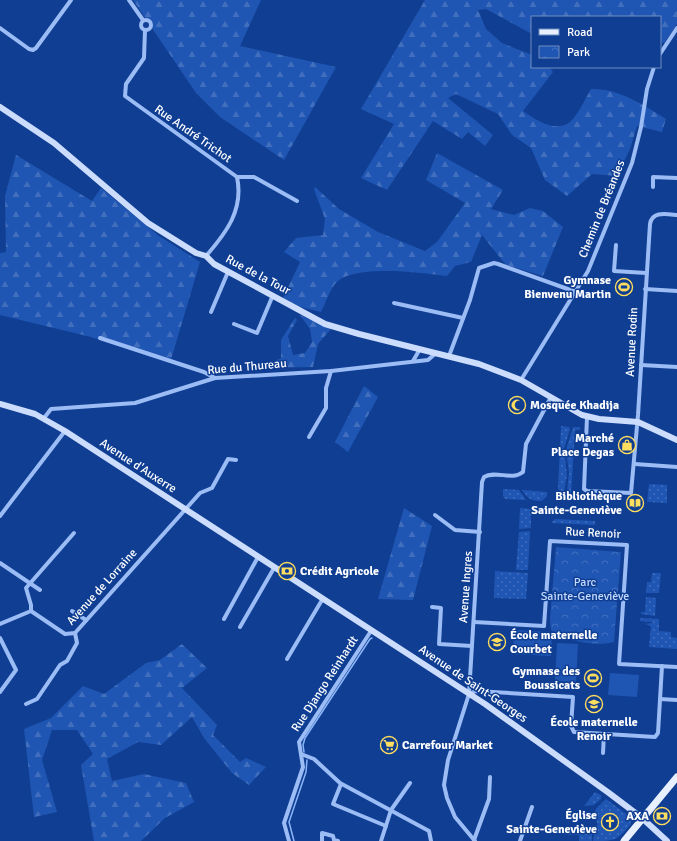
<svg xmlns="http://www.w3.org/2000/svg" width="677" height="841" viewBox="0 0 677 841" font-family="Signika,sans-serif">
  <defs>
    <pattern id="grass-dots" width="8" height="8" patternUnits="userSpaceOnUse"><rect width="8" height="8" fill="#2056b3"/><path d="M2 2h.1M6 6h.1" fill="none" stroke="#416fbe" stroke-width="1.8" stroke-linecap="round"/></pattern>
    <pattern id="forest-firs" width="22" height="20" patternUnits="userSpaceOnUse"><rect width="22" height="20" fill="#2056b3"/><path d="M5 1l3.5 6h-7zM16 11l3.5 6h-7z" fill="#416fbe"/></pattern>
    <pattern id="park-crowns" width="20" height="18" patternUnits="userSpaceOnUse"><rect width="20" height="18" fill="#2056b3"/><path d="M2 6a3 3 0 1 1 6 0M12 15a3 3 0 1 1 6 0" fill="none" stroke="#416fbe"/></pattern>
  </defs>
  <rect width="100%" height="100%" fill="#0f3e93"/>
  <g fill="url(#grass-dots)">
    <path d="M561 426 569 427 570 429 564 449 567 475 564 492 558 490Z"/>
    <path d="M573 427H580V430H575L571 495 567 491 569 473 566 450Z"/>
    <path d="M649 484 667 485V503L647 502Z"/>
    <path d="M503 489 519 490 526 500 505 499 503 496Z"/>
    <path d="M522 490 547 492V496L542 501C531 501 528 499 522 490Z"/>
    <path d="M520 508 531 509V528L519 529Z"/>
    <path d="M555 519 595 521V525L551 523Z"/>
    <path d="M530 531 528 570H516L519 532Z"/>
    <path d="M495 571 528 573 526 599 494 598Z"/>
    <path d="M652 573H661L659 593H646L647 582H651Z"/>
    <path d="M646 597 656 598 655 616 641 614V612H645Z"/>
    <path d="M640 618 659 619V631L671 632V637L677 638V649L649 647 651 626 645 624 652 623V622L640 621Z"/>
    <path d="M595 792 601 795V799L594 805 584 806Z"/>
    <path d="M606 799 629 816 631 824C617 841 615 841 593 841L595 826 598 825C592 809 594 811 606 799Z"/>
    <path d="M560 830 592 832V841H579V835L560 834Z"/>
  </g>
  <g fill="url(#forest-firs)">
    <path d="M133 0H261L240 46 336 67 284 160 220 117 196 93Z"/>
    <path d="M425 0H677V24L664 43 660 42V17H532V34L486 9 478 10 486 29 502 43 532 55V67H549L553 72 523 111C536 120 557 134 571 121 579 113 585 99 591 89 618 88 644 105 666 119L662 132 637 126 630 149 617 176 592 174 567 196 545 180 531 148 512 135 498 114 456 94 448 98 493 135 485 146 468 132 462 139 433 121 387 190 361 178 394 124 361 109Z"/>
    <path d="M437 153 503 190 491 209 514 215 530 208 543 211 563 227 543 276 506 265 482 235 471 262 455 266 447 276C422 273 352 263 335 284 329 292 325 304 321 312L296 306 283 298 300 262 284 252 296 238 323 235 325 219 314 189 315 187 339 209 378 232 425 251 437 242 465 203 426 180Z"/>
    <path d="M16 155 92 201 101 188 159 236 200 262 170 363 91 337 0 315V253L6 252 5 196Z"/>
    <path d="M300 315 331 329 318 344 313 367 262 368 281 358V340L295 318 297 320 288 336 293 355 305 353 312 342 310 329Z"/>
    <path d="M364 386 378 397 348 452 335 442Z"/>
    <path d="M404 508 432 526 413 600 378 599Z"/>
    <path d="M182 644 207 668 182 688 217 725 213 735 240 762 246 758 266 767 249 785 232 773 204 738 192 717 161 745 138 742 107 759 112 781 144 774 186 783 194 802 165 818 141 841H94L81 765 93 754 77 730H52L42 760 57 812 34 817 24 729 51 718 83 686 104 694 146 663 160 660Z"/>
  </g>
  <path fill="url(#park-crowns)" d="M556 547 621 552 614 642C595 647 566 641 551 630L550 619Z"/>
  <g fill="#2056b3">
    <path d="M514 630 552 632 551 656 513 654Z"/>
    <path d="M557 643 578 644 576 682 555 681Z"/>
    <path d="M610 673 639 675 637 697 608 695Z"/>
  </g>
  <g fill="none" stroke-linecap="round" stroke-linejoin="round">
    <g stroke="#8cb6f8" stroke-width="1.5">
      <path d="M304 752 303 745 305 738 370 639 372 638"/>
      <path d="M294 841 289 822 306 772 307 760"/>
    </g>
    <g stroke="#9bbcf4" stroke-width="4">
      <path d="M129 0 143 20"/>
      <circle cx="146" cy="25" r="5"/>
      <path d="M0 28 29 49 33 50 36 48 71 0"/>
      <path d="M145 30 144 58 126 84 125 96 237 177C244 210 226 233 206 256"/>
      <path d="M660 54 677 28"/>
      <path d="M237 177H254L297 201"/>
      <path d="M653 187V177L677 178"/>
      <path d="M616 245 614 271 646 273"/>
      <path d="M645 289 677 291"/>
      <path d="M394 303 463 318"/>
      <path d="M211 312 228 272"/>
      <path d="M234 324 257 333 273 295"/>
      <path d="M100 338 204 372 215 378"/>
      <path d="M449 356 470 300 479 268 494 263 498 264 576 292"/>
      <path d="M413 361 420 349"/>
      <path d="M641 365 677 367"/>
      <path d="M521 380 588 271 632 163 641 127 647 89 654 67"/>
      <path d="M587 417 584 489 587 491 631 493 638 415 650 224C652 211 666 214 677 215"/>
      <path d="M44 418 51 409 135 403 215 378 331 371 428 360 436 353"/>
      <path d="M309 437 326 408V388L331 371"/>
      <path d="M635 464 677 467"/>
      <path d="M435 515 455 530 480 532"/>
      <path d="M0 516 65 431"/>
      <path d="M0 563 40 590"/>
      <path d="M432 607 441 608 439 644 472 646"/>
      <path d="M31 611V605L26 588 74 533"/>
      <path d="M72 611 86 620"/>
      <path d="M224 619 258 557"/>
      <path d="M474 622 544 626 550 541 627 545 619 664 677 667"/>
      <path d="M0 624 31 611 65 634 75 633 200 493 212 488 228 459 236 460"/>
      <path d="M240 627 274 568"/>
      <path d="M0 638 16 670 0 692"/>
      <path d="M287 659 322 600"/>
      <path d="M469 694 476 691 573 697 571 726 574 732 655 737 658 733 662 666"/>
      <path d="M660 699 677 700"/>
      <path d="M26 704 37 699 60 665 67 661 77 643 75 633"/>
      <path d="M603 753 604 734"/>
      <path d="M301 754 314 759 340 783 429 831 431 841"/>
      <path d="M341 784 333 804 386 826"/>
      <path d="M474 840 489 799 490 777"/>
      <path d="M289 841 284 823 303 767 299 742 371 631"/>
      <path d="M322 841V833L333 836 334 840 338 841"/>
      <path d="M381 841 391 810 410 783"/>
      <path d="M475 841 455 817 447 798 444 785 448 760 469 694 482 482 484 477C496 470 512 481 523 472L526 444 551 397"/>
      <path d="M520 841 532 807"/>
    </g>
    <g stroke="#cbdcfd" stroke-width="6">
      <path d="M0 107 54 143 148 223 196 253 206 256 214 264 325 324 359 334 479 364 521 380 582 415 599 419 638 422 677 440"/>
      <path d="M0 404 35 414 65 431 485 704 609 793 642 818 667 841"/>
    </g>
    <path stroke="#e8efff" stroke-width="7" d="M624 841 677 777"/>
  </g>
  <defs>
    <g id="stadium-ring" transform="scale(0.9)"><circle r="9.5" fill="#0f3e93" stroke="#ffdd5e" stroke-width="1.5"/><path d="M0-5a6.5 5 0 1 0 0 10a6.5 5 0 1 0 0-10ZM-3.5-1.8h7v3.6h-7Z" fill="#ffdd5e"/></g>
    <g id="mosque-ring" transform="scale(0.9)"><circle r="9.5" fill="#0f3e93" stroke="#ffdd5e" stroke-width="1.5"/><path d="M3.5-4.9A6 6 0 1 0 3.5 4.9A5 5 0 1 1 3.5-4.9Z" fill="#ffdd5e"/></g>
    <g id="shop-ring" transform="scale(0.9)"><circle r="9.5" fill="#0f3e93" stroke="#ffdd5e" stroke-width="1.5"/><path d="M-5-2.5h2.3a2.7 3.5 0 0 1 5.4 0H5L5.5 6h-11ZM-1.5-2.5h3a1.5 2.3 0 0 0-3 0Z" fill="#ffdd5e"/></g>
    <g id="library-ring" transform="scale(0.9)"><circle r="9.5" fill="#0f3e93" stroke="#ffdd5e" stroke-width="1.5"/><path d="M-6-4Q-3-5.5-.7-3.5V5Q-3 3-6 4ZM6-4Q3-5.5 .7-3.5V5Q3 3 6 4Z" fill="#ffdd5e"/></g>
    <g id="bank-ring" transform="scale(0.9)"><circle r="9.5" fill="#0f3e93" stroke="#ffdd5e" stroke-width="1.5"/><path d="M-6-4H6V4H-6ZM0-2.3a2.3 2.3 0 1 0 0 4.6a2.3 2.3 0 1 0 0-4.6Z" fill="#ffdd5e"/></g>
    <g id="school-ring" transform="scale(0.9)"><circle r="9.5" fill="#0f3e93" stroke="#ffdd5e" stroke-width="1.5"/><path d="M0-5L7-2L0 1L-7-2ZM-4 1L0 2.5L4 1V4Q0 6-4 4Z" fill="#ffdd5e"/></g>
    <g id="supermarket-ring" transform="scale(0.9)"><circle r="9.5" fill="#0f3e93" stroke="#ffdd5e" stroke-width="1.5"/><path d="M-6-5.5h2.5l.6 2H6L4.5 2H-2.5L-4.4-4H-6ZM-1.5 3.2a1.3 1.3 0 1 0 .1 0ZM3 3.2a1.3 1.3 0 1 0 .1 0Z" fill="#ffdd5e"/></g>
    <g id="church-ring" transform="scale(0.9)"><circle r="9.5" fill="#0f3e93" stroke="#ffdd5e" stroke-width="1.5"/><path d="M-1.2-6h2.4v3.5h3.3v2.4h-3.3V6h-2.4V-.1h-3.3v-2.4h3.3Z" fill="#ffdd5e"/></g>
  </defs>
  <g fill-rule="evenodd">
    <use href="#stadium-ring" x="624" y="287"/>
    <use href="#mosque-ring" x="517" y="405"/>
    <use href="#shop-ring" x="627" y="445"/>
    <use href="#library-ring" x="635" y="503"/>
    <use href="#bank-ring" x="287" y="571"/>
    <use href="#school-ring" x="497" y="642"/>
    <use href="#stadium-ring" x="593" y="678"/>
    <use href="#school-ring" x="594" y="704"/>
    <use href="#supermarket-ring" x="389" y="745"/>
    <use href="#bank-ring" x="662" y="816"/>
    <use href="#church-ring" x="610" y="822"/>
  </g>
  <g text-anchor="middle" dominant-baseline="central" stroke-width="3" stroke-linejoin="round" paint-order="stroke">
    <g font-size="12" fill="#fff" stroke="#0f3e93">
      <text transform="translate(193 134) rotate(35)">Rue André Trichot</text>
      <text transform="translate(602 209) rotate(-68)">Chemin de Bréandes</text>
      <text transform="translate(258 275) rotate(28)">Rue de la Tour</text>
      <text transform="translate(632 342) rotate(-87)">Avenue Rodin</text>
      <text transform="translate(247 367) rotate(-5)">Rue du Thureau</text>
      <text transform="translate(138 466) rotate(33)">Avenue d'Auxerre</text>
      <text transform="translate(593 533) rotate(3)">Rue Renoir</text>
      <text transform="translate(102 587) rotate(-48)">Avenue de Lorraine</text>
      <text transform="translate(466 587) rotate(-86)">Avenue Ingres</text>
      <text transform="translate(325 684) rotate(-57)">Rue Django Reinhardt</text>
      <text transform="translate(473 684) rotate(34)">Avenue de Saint-Georges</text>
    </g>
    <g font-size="12" font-weight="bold" fill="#fff" stroke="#0f3e93" text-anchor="end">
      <text x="611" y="280">Gymnase<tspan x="611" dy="14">Bienvenu Martin</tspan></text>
      <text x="530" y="405" text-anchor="start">Mosquée Khadija</text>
      <text x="614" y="438">Marché<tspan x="614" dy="14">Place Degas</tspan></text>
      <text x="622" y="496">Bibliothèque<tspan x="622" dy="14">Sainte-Geneviève</tspan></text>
      <text x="300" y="571" text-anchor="start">Crédit Agricole</text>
      <text x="510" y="635" text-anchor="start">École maternelle<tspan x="510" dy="14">Courbet</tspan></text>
      <text x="580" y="671">Gymnase des<tspan x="580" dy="14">Boussicats</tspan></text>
      <text x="594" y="722" text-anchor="middle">École maternelle<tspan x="594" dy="14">Renoir</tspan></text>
      <text x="402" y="745" text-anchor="start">Carrefour Market</text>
      <text x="597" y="815">Église<tspan x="597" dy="14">Sainte-Geneviève</tspan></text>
      <text x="649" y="816">AXA</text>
    </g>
    <g font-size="12" fill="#c3d9fe" stroke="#0f3e93">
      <text x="585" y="582">Parc<tspan x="585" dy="14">Sainte-Geneviève</tspan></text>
    </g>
  </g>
  <rect x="531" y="16" width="130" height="52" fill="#0f3e93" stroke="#6f8bbe"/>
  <rect x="539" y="29" width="20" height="6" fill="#e8efff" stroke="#6f8bbe"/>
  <text x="567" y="36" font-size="12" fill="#ffffff">Road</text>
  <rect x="539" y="46" width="20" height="12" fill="url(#park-crowns)" stroke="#6f8bbe"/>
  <text x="567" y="56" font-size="12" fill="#ffffff">Park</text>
</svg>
